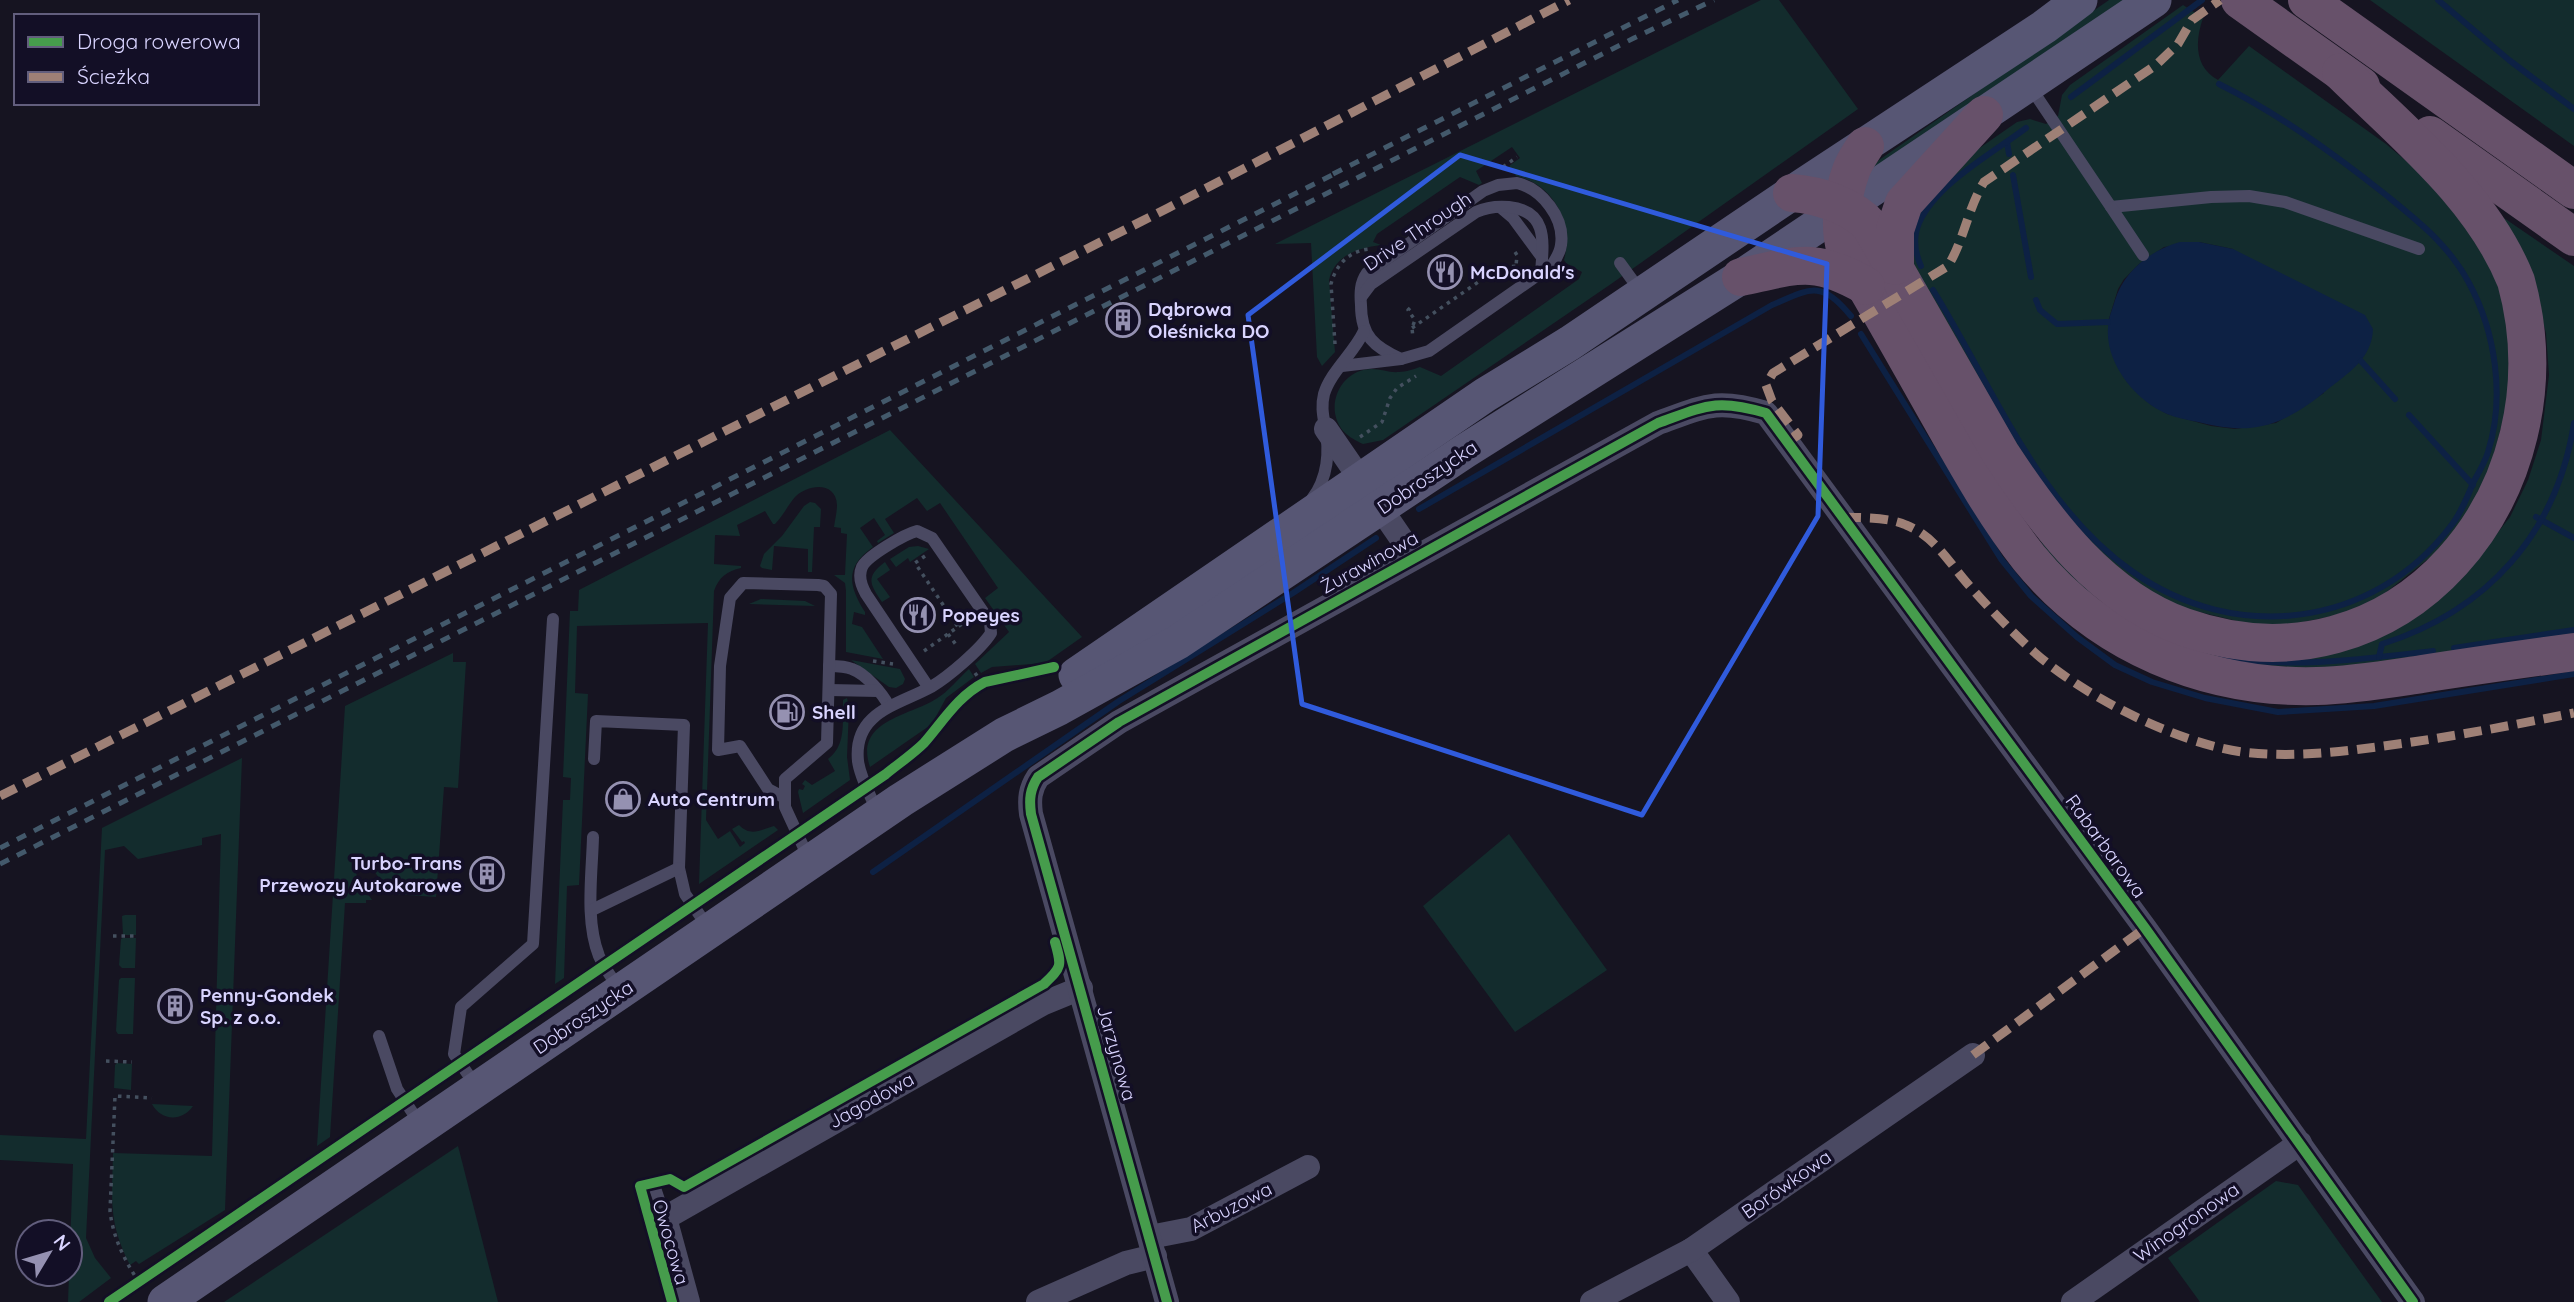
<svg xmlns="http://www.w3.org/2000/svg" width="2574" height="1302" viewBox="0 0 2574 1302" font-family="Quicksand,sans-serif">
  <rect width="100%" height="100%" fill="#161421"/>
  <g fill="#132c2d" fill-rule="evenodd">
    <path d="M1761 0H1779L1858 109 1611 284 1383 440 1363 444C1348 437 1338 430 1335 413 1332 390 1349 369 1372 369 1381 369 1390 373 1399 372 1406 372 1414 369 1420 367L1441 376 1579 279 1582 272 1566 263 1564 260C1574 224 1554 184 1516 176L1509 166 1520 158 1512 147 1476 171 1482 183 1479 185 1460 177 1377 234 1373 242 1381 245C1358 248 1335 255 1329 280L1335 352 1322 366 1317 357 1311 243 1275 244Z"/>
    <path d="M2109 0H2131L1858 180 1879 160Z"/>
    <path d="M2370 0H2574V146Z"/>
    <path d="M2183 5 2203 18C2195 41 2194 67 2218 80L2249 46 2386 144 2424 176 2486 251 2521 353 2476 521 2365 609 2270 629 2158 602 2057 516 1909 267 1908 221 1961 161 2017 122 2030 119 2046 124 2058 116 2062 95 2070 85ZM2199 242 2233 249 2324 393 2276 423 2235 429 2211 426 2167 414 2150 404 2127 382 2108 322 2118 289 2124 279 2139 264 2164 247Z"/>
    <path d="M2504 218 2574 266V640L2360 670 2216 664 2063 578 1849 226 2039 527 2245 650 2473 564 2510 517 2528 480 2541 440 2549 375 2546 333 2533 284 2501 221Z"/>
    <path d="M890 430 1082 637 1045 663 992 667 981 673 975 664 1009 632 985 598 998 588 940 503 927 511 917 498 885 519 894 533 878 543 877 541 885 535 874 518 860 528 873 547C845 567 848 585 865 612V615L854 612 852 624 862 627 883 659 846 652V591L845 583 834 575H845L847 534 841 533V528L834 527C835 520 837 512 837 505 836 481 808 484 795 497 788 505 783 516 775 524H773L765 511 737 525 740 536 715 535 714 564 741 566V568C727 571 719 577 714 591L706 820 718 839 730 831 740 847 745 843 744 841 742 842 732 829 739 825C751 837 760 830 774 826L778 830 699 884 708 623 577 626 575 693 588 694 579 885 567 886 564 978 555 984 563 800H570L571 778 563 777 570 611H578L579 590Z"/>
    <path d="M810 502 815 503 821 509 820 527H814L812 572H808V549L774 546 772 570 762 568 760 566 764 554 782 536 804 506Z"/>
    <path d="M918 546 929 549 910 562 908 558 896 567 890 559 909 547Z"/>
    <path d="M885 562 890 570 877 579 890 597 882 602C870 584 865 577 885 562Z"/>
    <path d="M761 599 805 601 815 606 749 604Z"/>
    <path d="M453 653V662H466L458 788 444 787 436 897 391 894 371 867 364 865 356 871 357 878 372 900H366V903H345L330 1137 317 1146 345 706Z"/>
    <path d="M851 660 900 669 905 679 903 684 896 688 889 687Z"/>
    <path d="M969 669 974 677 946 698 932 724 870 767C854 721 909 716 936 699 948 692 959 678 969 669Z"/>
    <path d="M847 698 849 708 847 757 850 780 803 813 798 792 799 789 803 790 805 786 802 784 805 780 812 785 835 771 828 759C847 745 842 722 843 700Z"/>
    <path d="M242 758 225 1210 139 1264 136 1261 130 1265C108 1222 112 1200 113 1153L212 1156 221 834 202 838V845L138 859 124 846 105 850 86 1238 95 1258 111 1278 79 1302H68L73 1164 0 1160V1135L86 1139 102 828Z"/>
    <path d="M1509 834 1607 970 1515 1032 1423 906Z"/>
    <path d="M125 915H136V935H123L122 916Z"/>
    <path d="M123 938H136L135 968H122L119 965 121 939Z"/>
    <path d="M121 978H135L133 1034H118L116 1031 119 980Z"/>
    <path d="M117 1063 132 1064 131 1090 114 1088 115 1065Z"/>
    <path d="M152 1104 193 1106C182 1122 161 1121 152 1104Z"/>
    <path d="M458 1146 498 1302H224Z"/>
    <path d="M2276 1181 2298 1185 2382 1302H2200L2168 1258Z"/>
  </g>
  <path fill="#0d2144" d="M2180 242H2199L2233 249 2365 315 2373 329C2372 359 2348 373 2327 390 2308 406 2286 421 2262 426 2241 431 2219 427 2198 422 2188 420 2177 418 2167 414 2134 400 2101 359 2109 320 2110 314 2113 307 2115 300 2124 271 2151 250 2180 242Z"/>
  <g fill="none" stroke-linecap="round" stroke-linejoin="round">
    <g stroke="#0d2144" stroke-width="6">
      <path d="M2438 0 2509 60 2574 109"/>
      <path d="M2071 97 2202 0"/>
      <path d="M2007 142 2009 154"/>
      <path d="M2013 175 2031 277"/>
      <path d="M1921 266C1915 253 1913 237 1919 223 1936 184 1993 153 2026 128"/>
      <path d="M1933 290C1992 385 2038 506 2133 572 2235 644 2373 628 2450 527 2461 514 2467 497 2474 481 2479 472 2485 462 2488 452 2505 398 2496 333 2469 283 2449 245 2418 221 2386 195 2333 153 2279 114 2219 84"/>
      <path d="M2036 300 2040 310 2057 324 2108 322"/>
      <path d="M1861 334 2001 559 2031 596 2077 637 2115 665 2152 682 2205 698 2278 712 2374 706 2574 674"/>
      <path d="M2361 361 2395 399"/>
      <path d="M2409 415 2473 485"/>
      <path d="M1419 509 1772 305C1811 288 1821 280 1851 316"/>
      <path d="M2536 517 2574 538"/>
      <path d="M2454 648 2574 630"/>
      <path d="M2221 657C2292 669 2362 659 2433 651"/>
      <path d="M2379 657 2382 644C2487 611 2557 533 2574 423"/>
      <path d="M873 872 1119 701 1293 593 1376 538"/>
    </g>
    <g stroke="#44505f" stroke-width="3.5" stroke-dasharray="3.5 5" stroke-linecap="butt">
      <path d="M1503 167 1517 157"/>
      <path d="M1515 252 1517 255 1516 266"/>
      <path d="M1410 308 1408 310 1415 320 1412 328 1413 338"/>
      <path d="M1412 328 1500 267 1520 266"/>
      <path d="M1335 344 1331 284C1336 264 1350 250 1371 249"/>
      <path d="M1360 437 1382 422 1390 398 1397 388 1416 376"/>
      <path d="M925 556 915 563 958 627"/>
      <path d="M948 634 957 646"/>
      <path d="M924 651 969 619"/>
      <path d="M873 661 893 664"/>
      <path d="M975 673 982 683"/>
      <path d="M113 936H136"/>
      <path d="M106 1061 132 1062"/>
      <path d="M139 1282C124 1260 113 1237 110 1211L115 1096 152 1098"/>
    </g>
    <g stroke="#4a4962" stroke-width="12">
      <path d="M2029 85 2111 207 2211 197 2249 196 2285 202 2419 249"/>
      <path d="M1517 183C1542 189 1565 218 1561 245 1560 253 1556 259 1552 265L1429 351 1401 359C1374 347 1361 336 1361 305 1360 293 1360 283 1367 273L1483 191 1498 185Z"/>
      <path d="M1500 207 1513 218 1541 256"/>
      <path d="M2111 207 2143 255"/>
      <path d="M1620 263 1641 292"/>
      <path d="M1362 296 1371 284 1476 212C1487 207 1498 206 1509 207 1549 211 1543 244 1541 273"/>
      <path d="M1342 366 1401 359"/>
      <path d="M1312 499C1328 478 1330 451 1325 427 1323 415 1321 406 1324 394 1331 371 1354 353 1364 331"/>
      <path d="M829 666C837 666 845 666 852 669 866 674 882 693 889 706"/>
      <path d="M829 690 878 691"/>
      <path d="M594 759 596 721 684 725 679 868 685 894 708 927"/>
      <path d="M785 798 768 789 740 746 718 750 720 666 730 598 743 583 818 585 824 586 831 594 827 743 785 779V807L809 859"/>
      <path d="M877 811C871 796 860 778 858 761 853 712 898 705 931 687 948 677 981 649 991 633L990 622 932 538 917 531C905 534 867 556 862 567 858 576 862 587 866 594L929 688"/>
      <path d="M593 837C592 875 585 920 599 956 604 968 612 978 619 988"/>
      <path d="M592 910 679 868"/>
      <path d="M379 1036 397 1089 420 1124"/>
      <path d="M476 1086 454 1054 461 1007 533 944 553 619"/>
      <path d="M653 1182 665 1218"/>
    </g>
    <g stroke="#4a4962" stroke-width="24">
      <path d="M1326 429 1414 557"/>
      <path d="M1150 1237 1191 1229 1308 1167"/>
      <path d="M1691 1250 1728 1302"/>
      <path d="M688 1302 665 1218 1042 1004 1081 988"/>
      <path d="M1038 1302 1126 1263 1155 1256"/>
      <path d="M1167 1302 1031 814C1029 799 1030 789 1038 777L1119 722 1658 423C1705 406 1716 398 1766 413L2145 928 2413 1302"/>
      <path d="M1592 1302 1691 1250 1973 1055"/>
      <path d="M2073 1302 2300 1143"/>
    </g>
    <g stroke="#575674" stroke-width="35">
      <path d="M1076 675 1485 395 1570 343 1792 193 2044 27 2080 0"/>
      <path d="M165 1302 901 800 1004 735 1059 708 1178 642 1465 451 1741 277 2154 0"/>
    </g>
    <g stroke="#67516a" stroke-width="38">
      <path d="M2240 0 2361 86"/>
      <path d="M2307 0 2574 190"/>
      <path d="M2430 135 2574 237"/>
      <path d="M1865 146C1860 154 1854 162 1851 171 1842 195 1838 231 1847 254 1880 310 1912 367 1944 424 1970 470 1996 516 2029 558 2100 645 2206 689 2317 686 2353 685 2388 679 2422 674 2473 666 2523 659 2574 652"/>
      <path d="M1792 193C1819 195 1853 206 1871 227L2001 454C2047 524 2102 598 2184 627 2399 703 2574 491 2516 281 2482 196 2405 135 2341 72"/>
      <path d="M1895 266V230L1904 203 1984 115"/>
      <path d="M1741 277C1797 265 1814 256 1866 286"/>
    </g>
    <g stroke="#43596b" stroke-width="5" stroke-dasharray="10 9" stroke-linecap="butt">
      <path d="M1333 174 1678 0"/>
      <path d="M0 848 1340 171"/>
      <path d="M0 864 1634 38 1714 0"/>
    </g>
    <g stroke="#9e8076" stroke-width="9" stroke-dasharray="18 9" stroke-linecap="butt">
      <path d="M1788 442 1798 435 1772 401 1766 385 1773 373 1948 266C1964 240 1968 208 1984 182L2156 65 2178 44 2192 20 2220 0"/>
      <path d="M1843 517C1863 518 1888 517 1906 525 1934 536 1948 561 1967 583 1988 607 2010 630 2034 652 2083 696 2177 743 2242 752 2292 758 2342 752 2391 745 2452 737 2513 725 2574 713"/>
      <path d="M0 796 1168 208 1569 0"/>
      <path d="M1973 1055 2145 928"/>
    </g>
    <g stroke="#130f26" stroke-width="15">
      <g id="cycleway">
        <path d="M109 1302 886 774C898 764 913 754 924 743 944 720 958 696 985 682L1054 667"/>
        <path d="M672 1302 640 1186 670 1179 684 1187 1044 984C1062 967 1062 966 1055 942"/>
        <path d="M1167 1302 1031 814C1029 799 1030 789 1038 777L1119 722 1658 423C1705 406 1716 398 1766 413L2145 928 2413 1302"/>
      </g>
    </g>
    <use href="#cycleway" stroke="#469c4c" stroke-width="10"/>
  </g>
  <path fill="none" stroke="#305bdc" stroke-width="5" stroke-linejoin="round" d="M1460 155 1827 264 1818 516 1642 815 1302 704 1248 315Z"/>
  <defs>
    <g id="restaurant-ring" transform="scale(1.75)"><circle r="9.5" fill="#130f26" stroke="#9591b1" stroke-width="1.5"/><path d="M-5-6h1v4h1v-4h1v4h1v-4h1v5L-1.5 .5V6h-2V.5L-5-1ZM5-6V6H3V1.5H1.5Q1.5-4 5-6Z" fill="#9591b1"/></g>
    <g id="building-ring" transform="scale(1.75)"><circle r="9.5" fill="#130f26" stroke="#9591b1" stroke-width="1.5"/><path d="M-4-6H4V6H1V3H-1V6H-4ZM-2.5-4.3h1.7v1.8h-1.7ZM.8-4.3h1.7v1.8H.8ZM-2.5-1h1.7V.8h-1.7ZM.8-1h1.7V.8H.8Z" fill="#9591b1"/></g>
    <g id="fuel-ring" transform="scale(1.75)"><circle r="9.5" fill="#130f26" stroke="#9591b1" stroke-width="1.5"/><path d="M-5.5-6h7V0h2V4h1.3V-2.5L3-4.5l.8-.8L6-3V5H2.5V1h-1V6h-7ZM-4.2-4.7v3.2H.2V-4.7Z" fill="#9591b1"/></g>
    <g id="shop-ring" transform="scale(1.75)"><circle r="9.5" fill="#130f26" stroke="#9591b1" stroke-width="1.5"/><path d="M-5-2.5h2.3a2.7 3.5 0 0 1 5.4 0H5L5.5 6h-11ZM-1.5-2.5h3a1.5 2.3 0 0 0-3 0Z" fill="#9591b1"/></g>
  </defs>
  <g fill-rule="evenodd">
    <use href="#restaurant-ring" x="1445" y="272"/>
    <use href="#building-ring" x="1123" y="320"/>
    <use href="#restaurant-ring" x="918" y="615"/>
    <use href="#fuel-ring" x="787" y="712"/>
    <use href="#shop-ring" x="623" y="799"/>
    <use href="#building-ring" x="487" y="874"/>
    <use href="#building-ring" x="175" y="1006"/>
  </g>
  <g text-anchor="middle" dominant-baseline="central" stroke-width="7" stroke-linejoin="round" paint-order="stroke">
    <g font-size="19" fill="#d9d4ff" stroke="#130f26">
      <text transform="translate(1417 231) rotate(-34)">Drive Through</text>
      <text transform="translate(1427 477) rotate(-34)">Dobroszycka</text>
      <text transform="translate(1369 562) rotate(-29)">Żurawinowa</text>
      <text transform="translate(2106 846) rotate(54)">Rabarbarowa</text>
      <text transform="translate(583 1017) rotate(-34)">Dobroszycka</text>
      <text transform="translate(1117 1053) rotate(74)">Jarzynowa</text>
      <text transform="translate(871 1100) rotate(-29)">Jagodowa</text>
      <text transform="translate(1786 1184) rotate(-35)">Borówkowa</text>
      <text transform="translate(1231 1207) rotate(-27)">Arbuzowa</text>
      <text transform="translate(2186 1222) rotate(-35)">Winogronowa</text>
      <text transform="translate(671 1242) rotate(74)">Owocowa</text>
    </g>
    <g font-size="19" font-weight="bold" fill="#d9d4ff" stroke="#130f26" text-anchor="start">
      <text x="1470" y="272">McDonald's</text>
      <text x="1148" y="309">Dąbrowa<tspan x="1148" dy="22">Oleśnicka DO</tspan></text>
      <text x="942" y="615">Popeyes</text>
      <text x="812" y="712">Shell</text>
      <text x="648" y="799">Auto Centrum</text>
      <text x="462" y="863" text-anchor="end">Turbo-Trans<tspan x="462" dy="22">Przewozy Autokarowe</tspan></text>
      <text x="200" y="995">Penny-Gondek<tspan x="200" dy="22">Sp. z o.o.</tspan></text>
    </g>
  </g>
  <rect x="14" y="14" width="245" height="91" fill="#130f26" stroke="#625e7d" stroke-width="2"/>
  <rect x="28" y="37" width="35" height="10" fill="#469c4c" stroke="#625e7d" stroke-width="2"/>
  <text x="77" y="49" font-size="21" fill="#d9d4ff">Droga rowerowa</text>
  <rect x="28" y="72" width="35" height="10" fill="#9e8076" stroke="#625e7d" stroke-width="2"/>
  <text x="77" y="84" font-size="21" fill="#d9d4ff">Ścieżka</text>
  <g transform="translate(49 1253) rotate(52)"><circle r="33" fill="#130f26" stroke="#625e7d" stroke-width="2"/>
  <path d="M0-5L12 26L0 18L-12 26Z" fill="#9591b1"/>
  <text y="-10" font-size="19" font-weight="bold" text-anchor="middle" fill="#d9d4ff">N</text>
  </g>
</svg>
